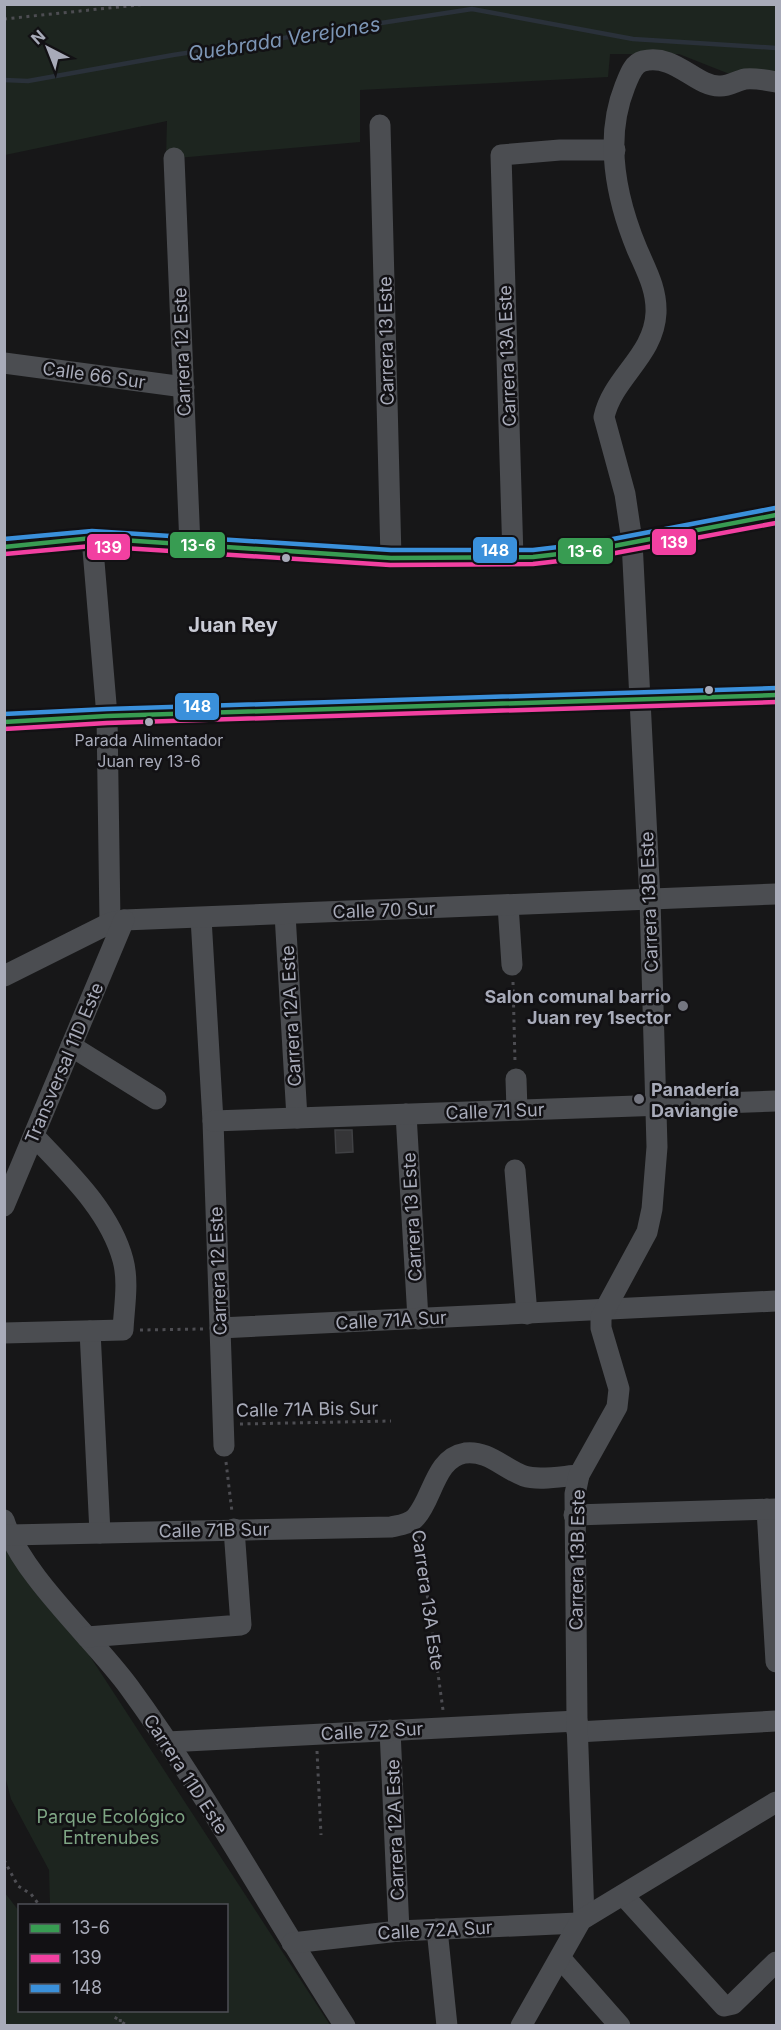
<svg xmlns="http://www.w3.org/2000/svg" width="781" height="2030" viewBox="0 0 781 2030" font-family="Inter,sans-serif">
  <rect width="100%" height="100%" fill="#171718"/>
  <g fill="#1d251f">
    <path d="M4 5H776V73H727L679 54H610L608 77 360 90V142L166 159 167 121 5 155Z"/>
    <path d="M4 1544 80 1641 330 2025H5V1893L19 1911 20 2010H226V1906L50 1905 49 1870 11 1799 5 1776Z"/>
  </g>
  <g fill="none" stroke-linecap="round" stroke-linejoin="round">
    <path stroke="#2a313a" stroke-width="4.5" d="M4 80 28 81 173 55 472 9 633 39 776 48"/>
  </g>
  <path fill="#353537" stroke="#404144" stroke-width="1.5" d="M335 1130H352L353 1152 336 1153Z"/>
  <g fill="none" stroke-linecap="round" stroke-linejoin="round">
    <g stroke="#4d4d52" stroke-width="3" stroke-dasharray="3 4.5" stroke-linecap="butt">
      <path d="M4 19 147 4"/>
      <path d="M513 982 515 1062"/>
      <path d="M140 1330 203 1329"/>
      <path d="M240 1424 391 1421"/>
      <path d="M226 1462 232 1512"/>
      <path d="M419 1536 443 1710"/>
      <path d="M317 1751 321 1835"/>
      <path d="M4 1860 18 1886 31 1894 40 1906"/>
      <path d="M120 2010 115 2020 125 2021 122 2026"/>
    </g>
    <g stroke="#4b4d51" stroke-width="21">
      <path d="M380 125 391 558"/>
      <path d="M174 158 190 546"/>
      <path d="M4 363 184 387"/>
      <path d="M92 538 107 716 110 923"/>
      <path d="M4 547 92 538 391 558 533 557 593 550 776 515"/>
      <path d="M513 558 501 155 560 150H615"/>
      <path d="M4 722 107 716 776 695"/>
      <path d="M508 905 512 965"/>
      <path d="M285 914 297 1118"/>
      <path d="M201 918 213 1121 224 1446"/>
      <path d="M4 976 110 923 124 920 776 894"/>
      <path d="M71 1046 156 1099"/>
      <path d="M516 1079 517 1110"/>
      <path d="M406 1114 418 1319"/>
      <path d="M213 1121 776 1101"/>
      <path d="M515 1170 527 1314"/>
      <path d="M4 1206 124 920"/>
      <path d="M220 1328 776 1301"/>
      <path d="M90 1331 100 1533"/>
      <path d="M4 1333 123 1330C124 1308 129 1282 123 1260 110 1211 68 1172 34 1136"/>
      <path d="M767 1509 776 1662"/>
      <path d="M574 1515 776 1509"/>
      <path d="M4 1520C21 1575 94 1639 129 1687 208 1795 272 1914 345 2026"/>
      <path d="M9 1535 391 1527C400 1525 410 1524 416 1517 433 1498 435 1458 465 1453 488 1450 504 1469 524 1476 539 1481 563 1476 579 1475"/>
      <path d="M87 1637 241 1625 234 1529"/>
      <path d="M390 1730 399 1931"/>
      <path d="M577 1732 776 1721"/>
      <path d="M167 1742 577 1721"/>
      <path d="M623 1895 724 2006 733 2004 776 1962"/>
      <path d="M584 1918 577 1721 575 1494 579 1475 617 1407 619 1389 601 1328V1317L647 1232 652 1209 657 1147 650 899 632 541 625 494 604 417C613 377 654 356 656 313 657 289 646 270 637 249 616 198 604 138 625 86 629 77 632 64 643 61 675 53 695 86 719 86 728 87 736 81 745 79 755 78 766 80 776 82"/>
      <path d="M437 1929 447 2026"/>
      <path d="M292 1943 399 1931 578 1923"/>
      <path d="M561 1959 620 2026"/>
      <path d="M521 2026 581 1920 776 1802"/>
    </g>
    <g stroke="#121114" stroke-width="9">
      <g id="bus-1">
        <path d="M4 547 92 538 391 558 533 557 593 550 776 515"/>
        <path d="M4 722 107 716 776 695"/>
      </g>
    </g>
    <g stroke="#121114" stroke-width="9">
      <g id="bus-2">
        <path d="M5 554 92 546 390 565 533 564 594 557 776 523"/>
        <path d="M4 729 107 723 776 702"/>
      </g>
    </g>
    <g stroke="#121114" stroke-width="9">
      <g id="bus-3">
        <path d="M4 539 92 531 391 550H533L592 543 775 508"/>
        <path d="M4 714 107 709 776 688"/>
      </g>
    </g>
    <use href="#bus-1" stroke="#389c52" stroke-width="4.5"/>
    <use href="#bus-2" stroke="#f240a1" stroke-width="4.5"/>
    <use href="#bus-3" stroke="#3a90db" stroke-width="4.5"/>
  </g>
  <g fill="#a8abb9" stroke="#121114" stroke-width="2">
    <circle cx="286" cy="558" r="5"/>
    <circle cx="709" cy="690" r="5"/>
    <circle cx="149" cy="722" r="5"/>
  </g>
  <g fill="#757781" stroke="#121114" stroke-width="2">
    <circle cx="683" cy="1006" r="6"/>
    <circle cx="639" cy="1099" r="6"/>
  </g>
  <g text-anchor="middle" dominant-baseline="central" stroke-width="5" stroke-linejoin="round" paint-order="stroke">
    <g font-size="16" fill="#a8abb9" stroke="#121114">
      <text x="149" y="740">Parada Alimentador<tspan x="149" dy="21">Juan rey 13-6</tspan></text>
    </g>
    <g font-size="18" fill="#a8abb9" stroke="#121114">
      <text transform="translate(386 341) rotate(-91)">Carrera 13 Este</text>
      <text transform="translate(182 352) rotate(-92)">Carrera 12 Este</text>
      <text transform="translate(507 356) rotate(-92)">Carrera 13A Este</text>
      <text transform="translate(94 375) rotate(8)">Calle 66 Sur</text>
      <text transform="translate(649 902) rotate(-92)">Carrera 13B Este</text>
      <text transform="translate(384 910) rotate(-2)">Calle 70 Sur</text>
      <text transform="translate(291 1016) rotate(-93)">Carrera 12A Este</text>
      <text transform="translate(64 1063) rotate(-67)">Transversal 11D Este</text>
      <text transform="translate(495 1111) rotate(-2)">Calle 71 Sur</text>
      <text transform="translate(412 1217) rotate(-93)">Carrera 13 Este</text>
      <text transform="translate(218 1271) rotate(-92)">Carrera 12 Este</text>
      <text transform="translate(391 1320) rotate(-3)">Calle 71A Sur</text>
      <text transform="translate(307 1409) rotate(-1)">Calle 71A Bis Sur</text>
      <text transform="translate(214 1530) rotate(-1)">Calle 71B Sur</text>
      <text transform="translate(577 1560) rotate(-89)">Carrera 13B Este</text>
      <text transform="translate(428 1600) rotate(82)">Carrera 13A Este</text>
      <text transform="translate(372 1731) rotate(-3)">Calle 72 Sur</text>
      <text transform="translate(186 1774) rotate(57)">Carrera 11D Este</text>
      <text transform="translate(395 1830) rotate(-92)">Carrera 12A Este</text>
      <text transform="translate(435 1930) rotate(-3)">Calle 72A Sur</text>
    </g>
    <g font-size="18" font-weight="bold" fill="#a8abb9" stroke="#121114" text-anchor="end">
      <text x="671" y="996">Salon comunal barrio<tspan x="671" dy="21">Juan rey 1sector</tspan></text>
      <text x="651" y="1089" text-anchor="start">Panadería<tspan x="651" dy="21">Daviangie</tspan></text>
    </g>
    <g font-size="18" fill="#7ea584" stroke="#121114">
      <text x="111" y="1816">Parque Ecológico<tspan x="111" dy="21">Entrenubes</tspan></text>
    </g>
    <g font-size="20" font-style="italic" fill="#7d96b6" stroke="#121114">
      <text transform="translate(284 39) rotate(-9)">Quebrada Verejones</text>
    </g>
    <g font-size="20" font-weight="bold" fill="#c9cbd5" stroke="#121114">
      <text x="233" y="625">Juan Rey</text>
    </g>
  </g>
  <g stroke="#121114" stroke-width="2">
    <rect x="651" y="528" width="46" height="28" rx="6" fill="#f240a1"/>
    <rect x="169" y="531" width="57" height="28" rx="6" fill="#389c52"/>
    <rect x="86" y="533" width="45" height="28" rx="6" fill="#f240a1"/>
    <rect x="472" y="536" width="46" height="28" rx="6" fill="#3a90db"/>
    <rect x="557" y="537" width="57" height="28" rx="6" fill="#389c52"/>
    <rect x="174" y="692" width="46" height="29" rx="6" fill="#3a90db"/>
  </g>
  <g font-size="16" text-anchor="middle" font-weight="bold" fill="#fff">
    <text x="674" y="548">139</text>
    <text x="198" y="551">13-6</text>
    <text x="108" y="553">139</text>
    <text x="495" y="556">148</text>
    <text x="585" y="557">13-6</text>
    <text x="197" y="712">148</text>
  </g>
  <rect width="781" height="2030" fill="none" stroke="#a8abb9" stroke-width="12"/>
  <rect x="18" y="1904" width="210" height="108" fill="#121114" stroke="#4e4f56" stroke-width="1.5"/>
  <rect x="30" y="1924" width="30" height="9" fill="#389c52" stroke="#4e4f56" stroke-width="1.5"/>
  <text x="72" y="1934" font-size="18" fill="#a8abb9">13-6</text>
  <rect x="30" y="1954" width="30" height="9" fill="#f240a1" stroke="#4e4f56" stroke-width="1.5"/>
  <text x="72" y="1964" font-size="18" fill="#a8abb9">139</text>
  <rect x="30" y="1984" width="30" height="9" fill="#3a90db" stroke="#4e4f56" stroke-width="1.5"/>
  <text x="72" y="1994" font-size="18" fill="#a8abb9">148</text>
  <g transform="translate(48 48) rotate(318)" stroke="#121114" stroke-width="4.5" paint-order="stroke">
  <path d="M0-4.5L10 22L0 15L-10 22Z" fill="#a8abb9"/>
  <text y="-9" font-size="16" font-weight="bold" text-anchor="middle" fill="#a8abb9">N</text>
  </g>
</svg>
